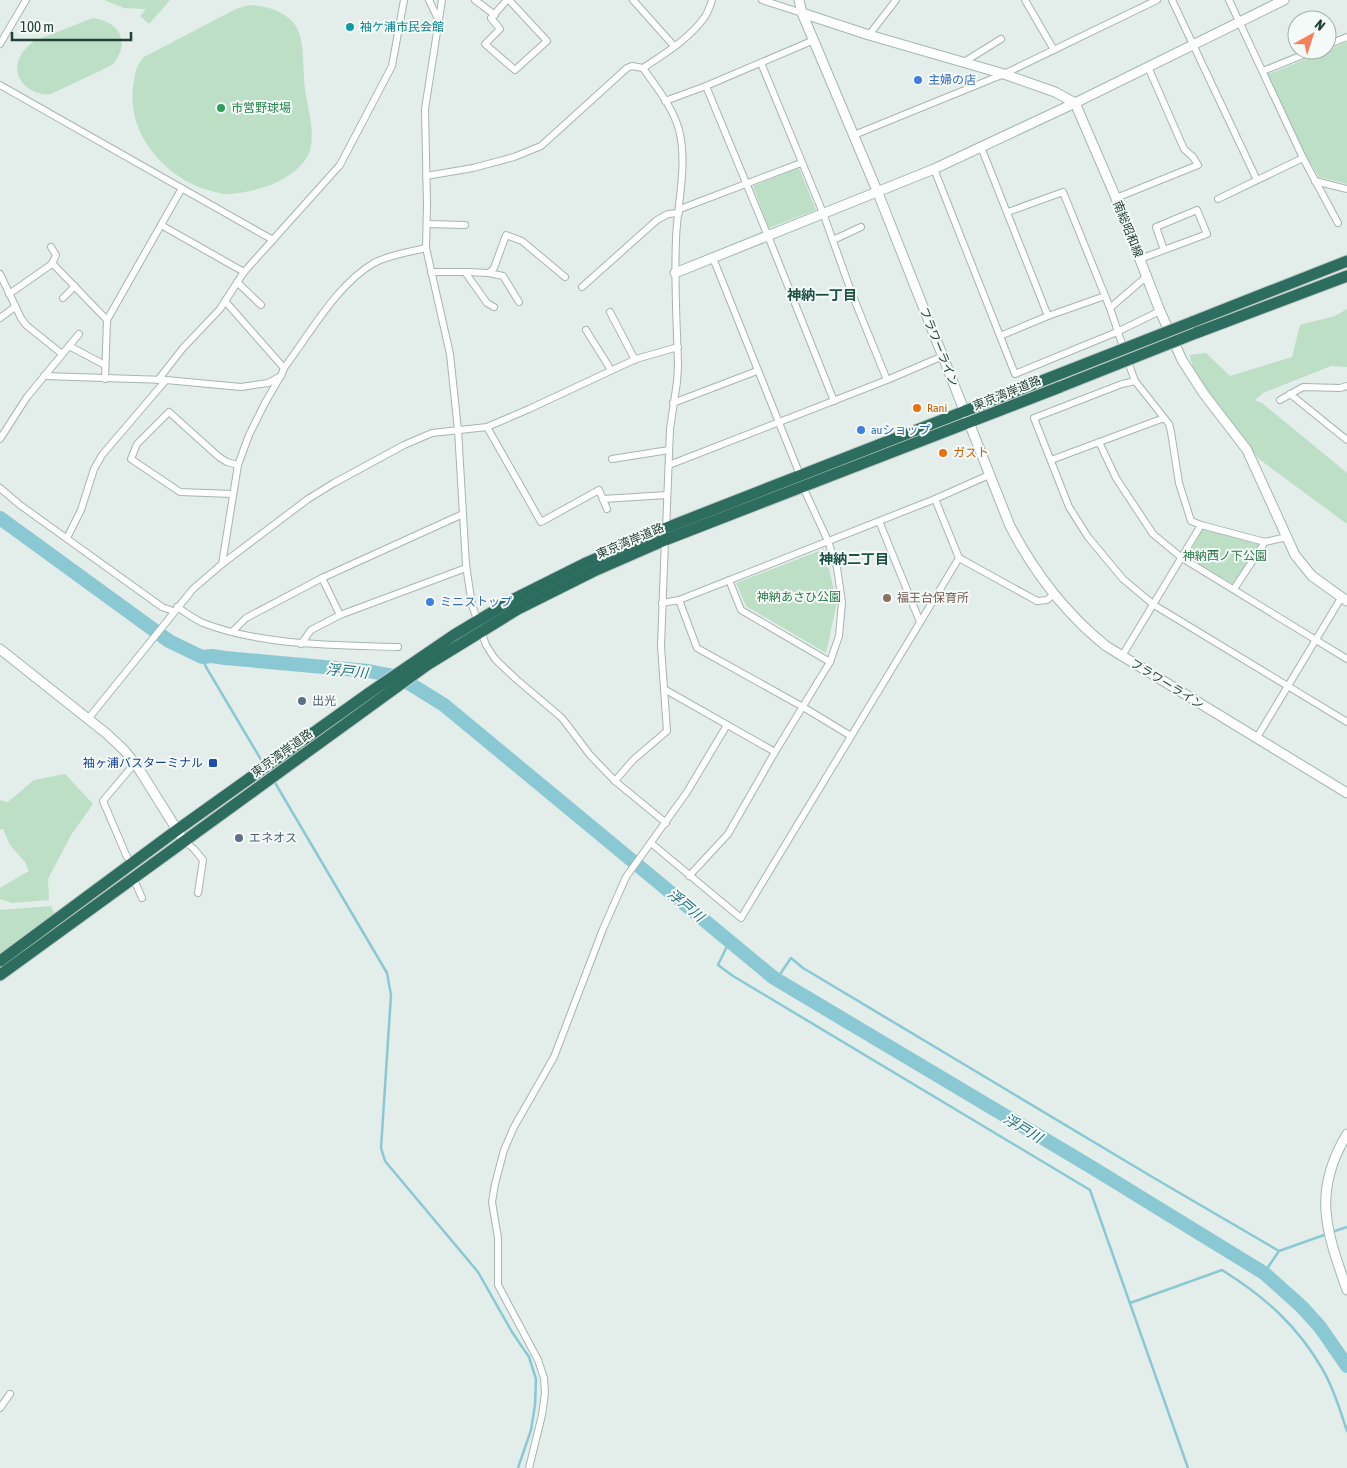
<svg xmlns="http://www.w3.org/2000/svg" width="1347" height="1468" viewBox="0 0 1347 1468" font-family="'Asap Condensed','Noto Sans JP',sans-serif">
  <rect width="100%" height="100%" fill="#e3ede9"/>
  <g fill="#bcdfc5">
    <path d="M104 0H170L149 24 140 16 146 9 124 8Z"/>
    <path d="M249 5C271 6 297 15 301 40 304 56 303 73 305 90 308 108 315 131 310 150 306 165 288 177 275 183 261 189 242 194 227 194 222 194 216 192 212 191 168 181 127 135 133 88 135 76 135 66 144 57L236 9Z"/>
    <path d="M93 18C121 22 131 44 112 65L51 94C33 97 11 80 19 60 21 52 28 46 34 41Z"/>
    <path d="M1347 42V184L1319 177 1303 151 1267 75Z"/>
    <path d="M799 168 816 210 769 228 753 186Z"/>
    <path d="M1347 309V367L1331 366 1263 393 1255 400 1262 403 1347 473V524L1259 459 1200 388 1189 355 1206 353 1230 376 1292 357 1300 325 1335 316Z"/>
    <path d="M1203 529 1260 544 1233 584 1187 557Z"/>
    <path d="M824 549 837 602 826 653 746 606 736 583Z"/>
    <path d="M65 774 93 804 71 835 48 879 49 900 12 903 0 899V888L29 871 25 862 10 845 3 829H0V800L8 802 34 780Z"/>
    <path d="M51 906 55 915 0 954V910Z"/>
  </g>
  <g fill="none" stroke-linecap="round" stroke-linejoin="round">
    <g stroke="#8ac9d4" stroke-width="2.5">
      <path d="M202 657 206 667 263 763"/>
      <path d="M274 781 387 973 391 995 381 1148 385 1161 478 1272 512 1332 529 1357 536 1379 535 1405 531 1430 518 1468"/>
      <path d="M729 942 718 965 733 976 1090 1190 1188 1468"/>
      <path d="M776 980 791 958 803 968 1154 1178 1279 1251"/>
      <path d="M1332 1232 1347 1227"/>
      <path d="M1264 1273 1279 1251 1327 1234"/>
      <path d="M1130 1303 1222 1270C1265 1297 1297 1325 1323 1370 1334 1389 1340 1410 1347 1431"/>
    </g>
    <path stroke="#8ac9d4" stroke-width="14" d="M0 518 169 641 202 657 212 656 225 658 368 671 399 677 444 705 774 978 1088 1165 1264 1273 1302 1307 1320 1327 1347 1366"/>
    <g stroke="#a5b6b0" stroke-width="8">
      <g id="street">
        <path d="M429 0 438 19"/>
        <path d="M442 0 425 109 427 205 426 248 450 354 458 430 466 565 472 605 486 645 495 659 516 679 562 718 590 755 615 781 666 823"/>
        <path d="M475 0 495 15"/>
        <path d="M507 0 491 18 500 29 485 44 515 70 547 41 509 0"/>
        <path d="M633 0 674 46"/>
        <path d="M762 0 802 13"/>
        <path d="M1025 0 1054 50"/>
        <path d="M1172 0 1257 180"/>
        <path d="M1229 0 1303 158 1338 223"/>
        <path d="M869 35 896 0"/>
        <path d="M0 44 26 0"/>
        <path d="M1327 45 1347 37"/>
        <path d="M964 62 1001 39"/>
        <path d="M761 63 823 213 852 294 887 380"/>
        <path d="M643 68C664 54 689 39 704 18 708 13 710 6 712 0"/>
        <path d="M1263 71 1315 50"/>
        <path d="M0 85 273 240"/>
        <path d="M706 86 768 236 834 401"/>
        <path d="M665 101 706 86 814 40"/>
        <path d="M854 135 1004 74 1157 0"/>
        <path d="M981 147 1048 316"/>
        <path d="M934 169 1015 374 1117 332 1160 311"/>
        <path d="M426 176 473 168 514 157 541 146 627 68 632 66 643 68C656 87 673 107 679 130 688 166 677 204 676 240 674 282 677 324 678 366L677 382 670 429 666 530"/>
        <path d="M1315 181 1347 189"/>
        <path d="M1116 198 1198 165 1193 157 1184 149 1148 67"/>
        <path d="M1218 199 1303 158"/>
        <path d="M680 209 801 163"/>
        <path d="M1008 212 1063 192 1110 308 1124 350"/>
        <path d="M427 224 465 225"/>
        <path d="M161 225 244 272"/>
        <path d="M833 240 861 227"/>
        <path d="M713 258 800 475"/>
        <path d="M1140 259 1207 234 1197 210 1156 227 1164 250"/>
        <path d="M52 263 107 320"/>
        <path d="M431 272H468L489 273 494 268 506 235 522 241 565 277"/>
        <path d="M465 272 487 303 494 307"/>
        <path d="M489 273 503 276 519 302"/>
        <path d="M0 274 21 318 26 325 62 354"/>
        <path d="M237 282 261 305"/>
        <path d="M582 287 657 220 668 214 679 213"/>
        <path d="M9 294 52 264 56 255 51 247"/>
        <path d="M63 298 75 286"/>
        <path d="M225 301 284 368"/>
        <path d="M1110 308 1147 276"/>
        <path d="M610 312 635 360"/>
        <path d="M0 318 15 307"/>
        <path d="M586 330 611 370"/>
        <path d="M1000 336 1048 316 1105 296"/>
        <path d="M69 346 105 365"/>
        <path d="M1127 359 1135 381"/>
        <path d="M44 376 166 380 241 387 268 383 281 376 284 368C310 334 336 285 374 263 389 255 409 252 426 248"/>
        <path d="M105 379 107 320 182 188"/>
        <path d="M158 380 183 348 220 309 244 272 340 165 392 66 404 0"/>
        <path d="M1290 394 1347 440"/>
        <path d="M1280 400 1303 387 1340 388 1347 386"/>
        <path d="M673 403 757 371"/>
        <path d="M487 427 541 522 599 490 607 509"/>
        <path d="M0 439 27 397 79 334"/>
        <path d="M1099 442 1116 478 1153 534 1182 558 1347 659"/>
        <path d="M612 459 669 450"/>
        <path d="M1051 460 1164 418"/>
        <path d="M669 465 887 380 943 356"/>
        <path d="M0 488 20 505 162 607 173 611"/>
        <path d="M233 494 180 492 131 459 137 444 169 412 219 457 227 462 238 465"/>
        <path d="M603 499 667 495"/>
        <path d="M935 499 959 558 1037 601 1047 600 1054 594"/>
        <path d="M879 521 920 622"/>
        <path d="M1287 537 1265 542 1201 525 1191 521 1179 483 1171 432 1169 424 1135 381 1122 384 1034 418 1069 507 1088 537 1123 579 1154 605 1347 722"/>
        <path d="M67 538 81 510 94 469 102 455 166 380"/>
        <path d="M222 564 238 465 249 435 265 403 280 377"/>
        <path d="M322 578 340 615"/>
        <path d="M729 580 741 610 830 662"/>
        <path d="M1234 589 1265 542"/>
        <path d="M679 600 697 648 803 707 851 736"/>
        <path d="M662 603 679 600 935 499 989 475"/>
        <path d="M177 607C185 612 194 619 203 623 263 646 335 645 398 647"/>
        <path d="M232 632 246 618 322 578 463 514"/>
        <path d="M301 644 311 630 340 615 466 568"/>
        <path d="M1122 656 1201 525"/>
        <path d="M664 689 775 752"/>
        <path d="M88 719 193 589 222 564 308 499 334 483 404 445 432 433 487 427 529 409 636 359 678 347"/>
        <path d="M1256 739 1341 598"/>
        <path d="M615 781 633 760 667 731 661 646 665 539"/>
        <path d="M184 841 194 849 203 860 198 893"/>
        <path d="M651 843 741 918 959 558"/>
        <path d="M127 857 103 801 135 763"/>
        <path d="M689 876 728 834 775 752 830 662 839 636 842 602 837 568 828 541 803 487"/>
        <path d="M136 884 142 898"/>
        <path d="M0 1408 10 1394"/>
        <path d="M529 1468 542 1415 545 1393 544 1378 538 1360 498 1285V1238L492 1202 495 1184 504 1150 514 1127 554 1057 603 929 626 877 687 792 727 725"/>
      </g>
    </g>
    <g stroke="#a1b9b1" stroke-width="11">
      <g id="secondary">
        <path d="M799 0 802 13 878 193 1010 526C1034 572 1065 613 1106 646L1347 793"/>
        <path d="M802 13 869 35 1004 74 1055 92 1075 103 1116 198 1160 311 1182 360 1204 394 1247 450 1295 555 1312 576 1347 601"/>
        <path d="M675 273 934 169 1075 103 1284 0"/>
        <path d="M0 649 107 734 124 750 137 766 184 841"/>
        <path d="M1347 1134C1312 1192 1326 1230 1347 1290"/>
      </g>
    </g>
    <g stroke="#c1cac7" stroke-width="13">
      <g id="highway">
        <path d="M1192 322 1347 261"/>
        <path d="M1196 333 1347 276"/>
        <path d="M0 961 177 830 369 693 454 635 514 599 586 563 666 528 965 411"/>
        <path d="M0 975 427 665 518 609 594 571 665 540 1060 387"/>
      </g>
    </g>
    <use href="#street" stroke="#fff" stroke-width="6"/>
    <use href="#secondary" stroke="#fff" stroke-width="9"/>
    <use href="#highway" stroke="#2d6d5f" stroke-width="11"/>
    <g stroke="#c1cac7" stroke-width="13" stroke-linecap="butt">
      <g id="highway-bridge">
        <path d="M1060 387 1196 333"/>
        <path d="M965 411 1192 322"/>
      </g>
    </g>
    <use href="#highway-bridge" stroke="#2d6d5f" stroke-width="11"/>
  </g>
  <circle fill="#0f9aa8" stroke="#f4faf7" stroke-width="2" cx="350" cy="27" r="5"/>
  <g fill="#3f7fe0" stroke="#f4faf7" stroke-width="2">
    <circle cx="918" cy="80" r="5"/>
    <circle cx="861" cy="430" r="5"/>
    <circle cx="430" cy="602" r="5"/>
  </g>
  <circle fill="#2e9e5b" stroke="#f4faf7" stroke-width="2" cx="221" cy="108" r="5"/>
  <g fill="#e8710a" stroke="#f4faf7" stroke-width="2">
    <circle cx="917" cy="408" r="5"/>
    <circle cx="943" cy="453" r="5"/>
  </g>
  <circle fill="#8d6e63" stroke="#f4faf7" stroke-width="2" cx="887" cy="598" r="5"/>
  <g fill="#5c6f8a" stroke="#f4faf7" stroke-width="2">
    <circle cx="302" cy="701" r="5"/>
    <circle cx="239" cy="838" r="5"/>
  </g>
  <rect fill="#1a4fb4" stroke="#f4faf7" stroke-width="2" x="208" y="758" width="10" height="10" rx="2.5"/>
  <g text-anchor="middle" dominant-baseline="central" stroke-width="4" stroke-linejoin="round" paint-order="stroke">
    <g font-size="12" fill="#0d838f" stroke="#f4faf7" text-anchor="start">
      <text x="360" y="27">袖ケ浦市民会館</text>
    </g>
    <g font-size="12" fill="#366cbe" stroke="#f4faf7" text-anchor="start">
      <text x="928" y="80">主婦の店</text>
      <text x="871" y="430">auショップ</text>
      <text x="440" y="602">ミニストップ</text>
    </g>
    <g font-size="12" fill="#27864d" stroke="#f4faf7" text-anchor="start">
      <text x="231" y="108">市営野球場</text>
    </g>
    <g font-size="12" fill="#224037" stroke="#f4faf7">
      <text transform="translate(1128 229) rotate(68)">南総昭和線</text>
      <text transform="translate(939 347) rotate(68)">フラワーライン</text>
      <text transform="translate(1007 393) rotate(-22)">東京湾岸道路</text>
      <text transform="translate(630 541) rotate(-23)">東京湾岸道路</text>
      <text transform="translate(1167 684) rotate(32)">フラワーライン</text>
      <text transform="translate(282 753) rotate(-36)">東京湾岸道路</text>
    </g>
    <g font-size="12" fill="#c56008" stroke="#f4faf7" text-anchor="start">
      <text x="927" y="408">Rani</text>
      <text x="953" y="453">ガスト</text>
    </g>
    <g font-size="12" fill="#2b7848" stroke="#f4faf7">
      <text x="1225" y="556">神納西ノ下公園</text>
      <text x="799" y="597">神納あさひ公園</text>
    </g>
    <g font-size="12" fill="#785e54" stroke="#f4faf7" text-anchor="start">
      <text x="897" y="598">福王台保育所</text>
    </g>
    <g font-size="12" fill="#4e5e75" stroke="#f4faf7" text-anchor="start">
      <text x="312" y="701">出光</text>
      <text x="249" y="838">エネオス</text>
    </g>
    <g font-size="12" fill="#164399" stroke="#f4faf7" text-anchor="end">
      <text x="203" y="763">袖ヶ浦バスターミナル</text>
    </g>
    <g font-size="14" font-weight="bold" fill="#1d5245" stroke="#f4faf7">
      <text x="822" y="295">神納一丁目</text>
      <text x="854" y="559">神納二丁目</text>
    </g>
    <g font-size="14" font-style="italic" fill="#1a6e7e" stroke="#f4faf7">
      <text transform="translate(347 671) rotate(6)">浮戸川</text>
      <text transform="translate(686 905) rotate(40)">浮戸川</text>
      <text transform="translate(1023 1128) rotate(31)">浮戸川</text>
    </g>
  </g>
  <g transform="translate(1312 35) rotate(39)"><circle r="24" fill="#f4faf7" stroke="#a0b0aa"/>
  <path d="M0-4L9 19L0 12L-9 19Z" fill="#f67e59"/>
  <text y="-8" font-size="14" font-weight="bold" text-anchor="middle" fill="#224037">N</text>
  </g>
  <path d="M12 32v8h119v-8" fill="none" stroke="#224037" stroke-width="2.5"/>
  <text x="20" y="32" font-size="15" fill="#224037" stroke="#f4faf7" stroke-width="4" paint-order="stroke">100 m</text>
</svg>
